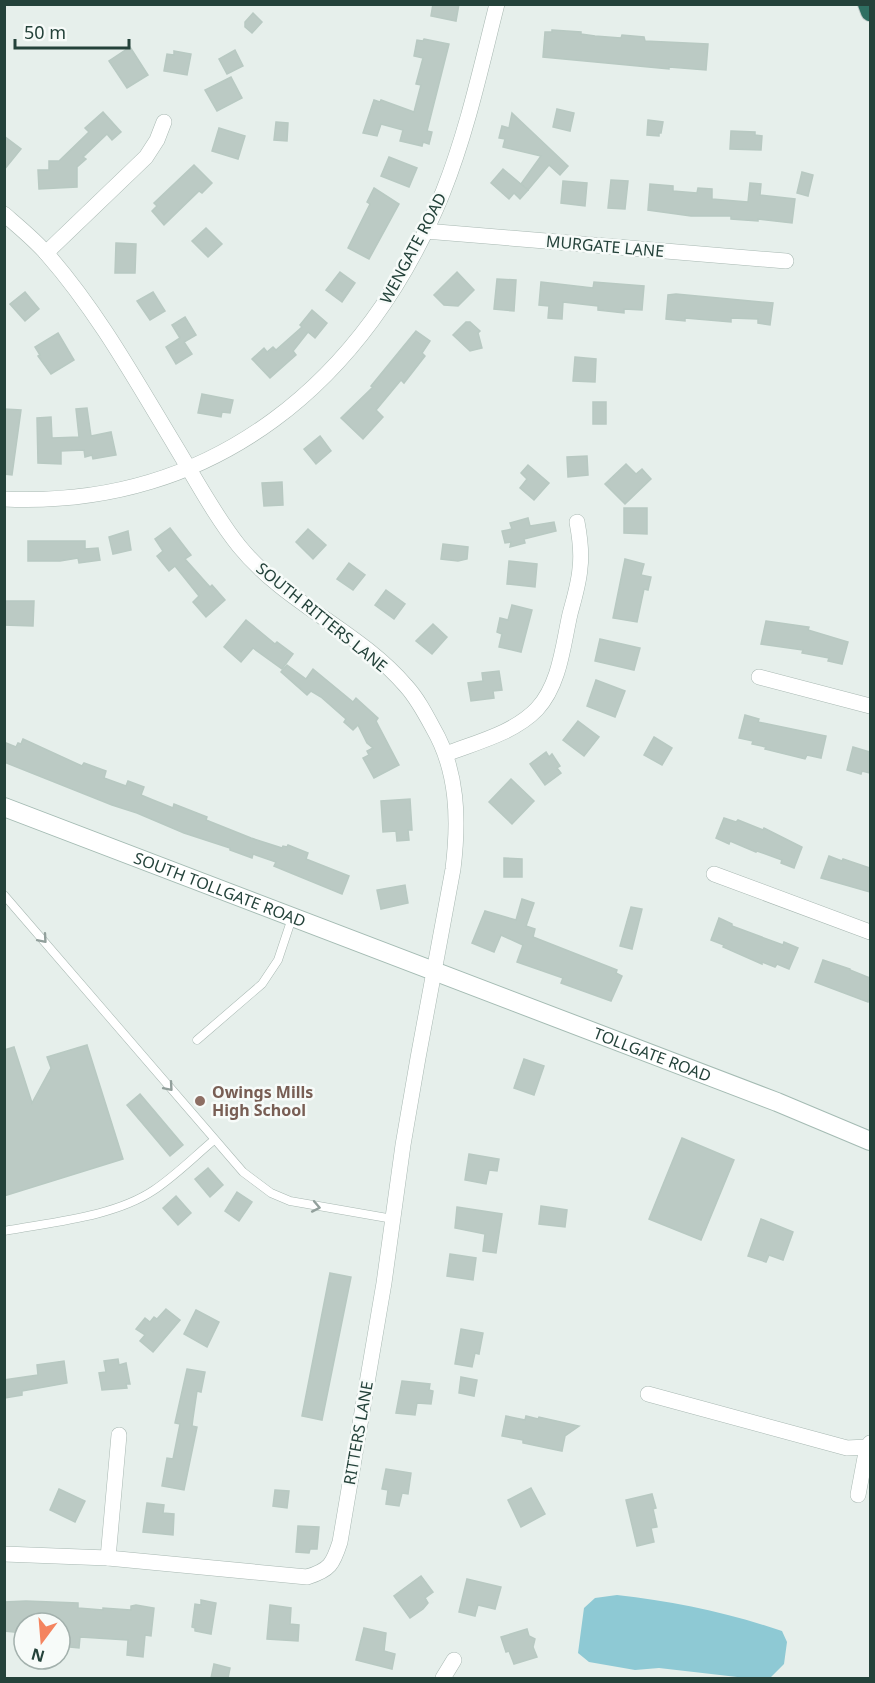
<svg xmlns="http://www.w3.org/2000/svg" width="875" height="1683" viewBox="0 0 875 1683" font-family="'Noto Sans',sans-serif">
  <rect width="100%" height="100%" fill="#e6efeb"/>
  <path fill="#8ec9d4" d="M617 1595C673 1601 729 1613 782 1631L787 1642 784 1664 771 1677 746 1678 659 1668 635 1670 589 1662 578 1653 584 1608 595 1598Z"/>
  <g fill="#bbcac4" stroke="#b8c9c2" stroke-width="1.5">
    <path d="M433 4H459L456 21 431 16Z"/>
    <path d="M253 13 262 22 252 33 245 27V22Z"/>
    <path d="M552 30 581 32V34L595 36 621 38 622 35 644 37 645 41 708 44 706 70 669 67V69L543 57 545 32H552Z"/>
    <path d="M424 39 449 44 427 131 432 132 429 144 423 142 422 146 400 141 403 130 381 124 377 136 363 133 374 100 380 102 381 100 414 112 421 85 416 84 423 58 414 56 417 40 423 41Z"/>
    <path d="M130 47 148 75 127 88 109 61Z"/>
    <path d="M235 50 243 66 227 74 219 59Z"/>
    <path d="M174 51 191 54 187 75 164 71 167 54 174 55Z"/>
    <path d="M231 77 242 98 217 111 205 90Z"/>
    <path d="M557 109 574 113 570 131 553 127Z"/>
    <path d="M103 112 121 132 112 140 107 134 83 157 86 159 77 167V187L39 189 38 170H49V161H59L89 132 85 128Z"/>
    <path d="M512 113 568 166 560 175 549 165 528 190 521 184 541 156 503 147 505 139 499 138 502 126 509 128Z"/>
    <path d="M648 120 663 122 661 133H659V136L647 135Z"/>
    <path d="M276 122 288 123 287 141 274 140Z"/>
    <path d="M219 128 245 136 238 159 212 151Z"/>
    <path d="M731 131 755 132V135L762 136 761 150 730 149Z"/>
    <path d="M4 136 21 149 4 170Z"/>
    <path d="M389 157 417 168 409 187 381 176Z"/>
    <path d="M194 165 212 183 202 193 199 191 164 225 152 211 157 206 154 203Z"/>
    <path d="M503 169 528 190 520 199 514 193 509 199 491 183Z"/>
    <path d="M802 172 813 175 808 196 797 193Z"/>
    <path d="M611 180 628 181 625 209 608 208Z"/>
    <path d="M563 181 587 183 585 206 561 203Z"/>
    <path d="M750 183 761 184 760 195 795 199 792 223 758 219V221L731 219V216H691L648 210 650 184 673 186V191L697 193 698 188 712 189V199L748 202Z"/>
    <path d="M374 188 399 204 369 259 348 248 370 204 367 202Z"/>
    <path d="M206 228 222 244 208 257 192 241Z"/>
    <path d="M116 243 136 244 135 273H115Z"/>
    <path d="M340 272 355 283 342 302 326 290Z"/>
    <path d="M457 272 474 290 458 306 444 305 434 295Z"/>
    <path d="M497 279 516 280 514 311 494 309Z"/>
    <path d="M541 282 593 288 594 282 644 286 642 310 624 309V313L598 310V306L563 302 562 319 548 318 549 306 539 305Z"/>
    <path d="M25 292 39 309 25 321 10 304Z"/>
    <path d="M153 292 165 311 150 320 137 301Z"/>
    <path d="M676 294 773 303 770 325 758 323V319L731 318V322L685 318V321L666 319 668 295Z"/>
    <path d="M312 310 327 323 315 338 308 332 293 351 296 355 270 378 252 359 264 348 267 352 273 347 276 350 302 327 300 325Z"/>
    <path d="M185 317 196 335 184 342 192 354 176 364 166 347 180 338 172 325Z"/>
    <path d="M466 322H470L480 331 478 333 482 348 470 351 453 335Z"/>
    <path d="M416 331 430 341 422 353 425 356 404 383 401 380 376 410 383 417 363 439 341 418 373 387 371 386Z"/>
    <path d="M58 333 74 360 51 374 38 356 40 355 35 347Z"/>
    <path d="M575 357 596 359 595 382 573 381Z"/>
    <path d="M202 394 233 400 230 413 222 412 221 417 198 413Z"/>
    <rect x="593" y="402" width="13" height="22"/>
    <path d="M87 408 91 436 111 432 116 455 93 459 92 455 85 457 84 450 61 451V464L38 463 37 418 51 417 52 438 79 437 76 409Z"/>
    <path d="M4 409 21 410 12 475 4 474Z"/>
    <path d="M320 436 331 451 316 464 304 449Z"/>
    <path d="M587 456 588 475 568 477 567 457Z"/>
    <path d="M626 464 636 474 642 469 651 479 625 504 605 484Z"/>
    <path d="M528 465 549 483 534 500 520 488 527 479 521 473Z"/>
    <path d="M282 482 283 505 264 506 262 483Z"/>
    <path d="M624 508H647V534L624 533Z"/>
    <path d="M528 518 530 526 554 522 556 531 524 539 525 543 510 547 511 542 505 543 502 531 512 529 510 523Z"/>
    <path d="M170 528 191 555 185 559 210 587 212 585 225 600 206 617 193 602 199 596 175 566 169 571 157 556 163 551 155 539Z"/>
    <path d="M308 529 326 545 313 559 296 542Z"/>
    <path d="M128 531 131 550 113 554 109 537Z"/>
    <path d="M28 541H85V549L98 548 100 560 79 563 78 558 60 561H28Z"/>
    <path d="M443 544 468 547 467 559 458 561 441 559Z"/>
    <path d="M625 559 644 564 641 575 651 577 648 590 644 589 637 622 613 618Z"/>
    <path d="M509 561 537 564 535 587 507 584Z"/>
    <path d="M349 563 365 575 353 590 337 579Z"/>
    <path d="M386 590 405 604 394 619 375 605Z"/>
    <path d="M4 601H34L33 626 4 625Z"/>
    <path d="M512 605 532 610 521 652 499 647 502 634 497 632 500 618 508 620Z"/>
    <path d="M246 620 275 644 277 642 293 654 282 669 253 648 241 662 224 647Z"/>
    <path d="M766 621 809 627 808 630 848 642 842 664 828 661 829 658 802 653 803 650 761 644Z"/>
    <path d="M433 624 447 637 432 654 416 641Z"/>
    <path d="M600 639 640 648 634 670 595 661Z"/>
    <path d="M287 665 306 679 313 669 353 702 356 698 378 718 376 721 399 765 374 778 363 758 369 755 367 751 373 748 367 743 358 725 353 730 344 722 346 719 321 697 311 691 307 695 281 672Z"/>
    <path d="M499 671 502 690 493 691 494 698 471 701 468 683 483 681 482 673Z"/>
    <path d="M596 680 625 691 615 717 587 706Z"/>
    <path d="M745 715 759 719 758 722 826 736 821 758 807 755 805 759 765 749 766 747 752 744 753 741 739 738Z"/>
    <path d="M578 721 599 737 584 756 563 740Z"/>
    <path d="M654 737 672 748 662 765 644 755Z"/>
    <path d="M23 739 82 766 84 763 106 771 104 778 126 786 128 781 144 787 141 795 153 800 173 808 174 804 207 817 206 820 251 838 282 848 283 846 287 847 288 845 308 853 306 859 349 876 342 894 274 866 276 862 253 854 252 858 230 850V848L184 833 137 813 112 805 4 762V742L16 747 18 743 21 744Z"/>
    <path d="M853 747 870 752V773L862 771 861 774 847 770Z"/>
    <path d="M546 752 549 757 552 754 560 766 557 768 561 773 545 785 530 764Z"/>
    <path d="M511 779 534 801 512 824 489 802Z"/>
    <path d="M410 799 412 830H408L409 840 397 841 396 831 383 832 381 801Z"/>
    <path d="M724 818 736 822 738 820 763 830 764 828 802 847 794 868 781 863 782 860 757 851 756 852 730 841 729 844 716 838Z"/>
    <path d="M829 856 842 861 843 859 870 868V892L821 878Z"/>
    <path d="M504 858 522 859V877H504Z"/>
    <path d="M405 885 408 903 381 909 377 890Z"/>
    <path d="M522 899 534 903 526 926 535 929 533 937 617 970 616 973 622 976 611 1001 561 983 563 978 517 962 523 945 501 935 494 952 472 943 485 911 516 920Z"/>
    <path d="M631 907 642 909 632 949 620 946Z"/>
    <path d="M719 918 732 924V926L783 945 784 942 798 948 789 969 777 964 775 967 762 962V964L723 947 724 945 711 940Z"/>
    <path d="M823 960 850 969V970L870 978V995L868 1002 815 982Z"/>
    <path d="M87 1045 123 1159 4 1196V1050L14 1047 32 1103 51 1068 47 1057Z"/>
    <path d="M524 1059 544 1066 534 1095 514 1088Z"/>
    <path d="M140 1094 183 1145 170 1156 127 1105Z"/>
    <path d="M682 1138 734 1160 701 1240 649 1219Z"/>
    <path d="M469 1154 499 1159 497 1171 489 1170 486 1184 465 1180Z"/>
    <path d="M208 1168 223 1185 210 1197 195 1179Z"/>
    <path d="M237 1192 252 1202 239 1221 225 1211Z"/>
    <path d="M176 1196 191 1213 178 1225 163 1208Z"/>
    <path d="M541 1206 567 1210 565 1227 539 1224Z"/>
    <path d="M457 1207 502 1214 496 1253 483 1251 485 1234 455 1228Z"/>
    <path d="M761 1219 793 1232 783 1260 769 1255 766 1262 748 1256Z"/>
    <path d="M450 1254 476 1258 473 1280 447 1276Z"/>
    <path d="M330 1273 351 1277 322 1420 302 1416Z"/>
    <path d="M166 1309 180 1320 153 1352 140 1341 145 1335 136 1329 145 1318 150 1322 154 1317 157 1319Z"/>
    <path d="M196 1310 219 1322 207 1347 184 1334Z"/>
    <path d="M461 1329 483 1333 479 1354 475 1353 472 1367 455 1364Z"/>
    <path d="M118 1359 119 1365 126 1363 130 1384H126L127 1388 102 1390 99 1373 106 1372 104 1361Z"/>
    <path d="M64 1361 67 1383 22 1391V1395L4 1398V1380L38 1375 37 1365Z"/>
    <path d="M187 1369 205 1372 201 1392 197 1391 193 1418 192 1426 197 1427 184 1490 162 1486 167 1458 173 1459 180 1424 175 1423Z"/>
    <path d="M461 1377 477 1380 474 1396 459 1393Z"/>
    <path d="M402 1381 430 1384 429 1390 433 1391 431 1404 417 1403 415 1415 396 1413Z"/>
    <path d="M506 1416 525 1420 526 1416 538 1419 539 1417 579 1426 565 1436 562 1451 523 1443V1440L502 1436Z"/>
    <path d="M386 1469 411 1473 408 1494 402 1493 399 1506 386 1504 388 1490 382 1489Z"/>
    <path d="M531 1488 545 1514 521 1527 508 1500Z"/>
    <path d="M59 1489 85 1501 75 1522 50 1510Z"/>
    <path d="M275 1490 289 1491 287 1508 273 1506Z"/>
    <path d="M652 1494 656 1508 653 1509 657 1527 651 1528 654 1542 637 1546 626 1500Z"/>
    <path d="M147 1503 164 1505 163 1513 174 1514 173 1535 143 1532Z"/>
    <path d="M298 1526 319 1527 317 1549H310L309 1553 296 1552Z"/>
    <path d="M421 1576 433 1592 425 1598 428 1603 423 1609 410 1618 394 1596Z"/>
    <path d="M467 1579 501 1587 495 1609 478 1605 475 1616 459 1612Z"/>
    <path d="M201 1600 216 1603 211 1634 195 1631V1628L192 1627 195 1604 201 1605Z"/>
    <path d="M26 1601 78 1603V1608L103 1610V1608L131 1610V1606L136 1605 154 1608 151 1636 145 1635 143 1657 127 1655 128 1640 80 1637 79 1648 60 1646V1623H24V1633L4 1631V1602Z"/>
    <path d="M270 1605 291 1608 290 1624 299 1625 298 1641 267 1639Z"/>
    <path d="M364 1628 386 1633 384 1651 395 1654 392 1669 356 1660Z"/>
    <path d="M527 1629 529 1636 535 1639 533 1647 537 1657 514 1664 509 1651 506 1652 501 1637Z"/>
    <path d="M214 1664 230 1668 228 1678H211Z"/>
  </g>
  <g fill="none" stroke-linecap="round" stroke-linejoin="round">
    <g stroke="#a8b8b2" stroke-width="9">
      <g id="lane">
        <path d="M4 895 243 1172 271 1193 290 1201 393 1219"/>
        <path d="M197 1040 262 984 278 960 292 918"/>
        <path d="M4 1231C52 1222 114 1217 154 1190 175 1176 195 1156 214 1140"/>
      </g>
    </g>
    <g stroke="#a8b8b2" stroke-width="16">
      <g id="street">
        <path d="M4 214C19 227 35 240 47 254 98 312 136 381 176 447 196 480 215 516 239 546 286 604 359 631 406 686 417 698 425 713 433 728 458 771 459 820 453 869L418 1058 403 1145 384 1283 340 1542C333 1564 330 1570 307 1577L108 1558 4 1554"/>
        <path d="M425 231 786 261"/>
        <path d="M46 253 146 157 157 140 164 122"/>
        <path d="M4 499C214 509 367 380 443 192 467 132 481 67 497 4"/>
        <path d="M759 677 870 706"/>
        <path d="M446 754C477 742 514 733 537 709 560 684 563 645 570 614 574 599 579 583 580 568 582 553 580 538 577 522"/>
        <path d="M714 874 870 932"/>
        <path d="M648 1394 847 1448 867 1447 870 1443"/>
        <path d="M858 1495 867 1447"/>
        <path d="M108 1558 119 1435"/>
        <path d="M443 1678 454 1660"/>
      </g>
    </g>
    <g stroke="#a4bbb3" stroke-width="20">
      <g id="secondary">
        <path id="s1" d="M4 807 777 1102 870 1141"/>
      </g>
    </g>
    <g stroke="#c2cac8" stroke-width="20">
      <path id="highway" d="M867 4 870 12"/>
    </g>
    <use href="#lane" stroke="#fff" stroke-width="8"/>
    <use href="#street" stroke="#fff" stroke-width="15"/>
    <use href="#secondary" stroke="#fff" stroke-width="18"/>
    <use href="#highway" stroke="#2f6f62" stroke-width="18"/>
  </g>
  <defs><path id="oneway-chevron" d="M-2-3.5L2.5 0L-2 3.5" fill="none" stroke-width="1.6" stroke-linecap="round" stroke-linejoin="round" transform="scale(1.5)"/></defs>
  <g stroke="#92a09c">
    <use href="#oneway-chevron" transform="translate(43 939) rotate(49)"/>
    <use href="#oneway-chevron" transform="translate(169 1087) rotate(49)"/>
    <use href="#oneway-chevron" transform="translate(316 1207) rotate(11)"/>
  </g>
  <circle fill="#8d6e63" stroke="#f7fbf9" stroke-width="2" cx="200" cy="1101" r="6"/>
  <g text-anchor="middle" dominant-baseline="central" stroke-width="5" stroke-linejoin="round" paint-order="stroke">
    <g font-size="16" fill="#24423a" stroke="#f7fbf9">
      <text transform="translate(605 246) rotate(5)">MURGATE LANE</text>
      <text transform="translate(413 248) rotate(-62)">WENGATE ROAD</text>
      <text transform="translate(322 617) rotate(39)">SOUTH RITTERS LANE</text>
      <text stroke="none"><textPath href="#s1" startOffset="231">SOUTH TOLLGATE ROAD</textPath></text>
      <text stroke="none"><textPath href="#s1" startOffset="694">TOLLGATE ROAD</textPath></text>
      <text transform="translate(358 1433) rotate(-80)">RITTERS LANE</text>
    </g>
    <g font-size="16" font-weight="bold" fill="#785e54" stroke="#f7fbf9" text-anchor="start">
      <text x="212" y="1092">Owings Mills<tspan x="212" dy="18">High School</tspan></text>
    </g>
  </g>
  <rect width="875" height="1683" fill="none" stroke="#24423a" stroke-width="12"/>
  <g transform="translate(42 1641) rotate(196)"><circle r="28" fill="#f7fbf9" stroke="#a3b1ad" stroke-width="1.5"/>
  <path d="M0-4.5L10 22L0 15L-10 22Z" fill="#f4845f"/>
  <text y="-9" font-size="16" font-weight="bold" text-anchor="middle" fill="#24423a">N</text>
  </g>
  <path d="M15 39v9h114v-9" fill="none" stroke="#24423a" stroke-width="3"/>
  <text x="24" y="39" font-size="18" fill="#24423a" stroke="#f7fbf9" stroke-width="4.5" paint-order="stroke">50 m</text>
</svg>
